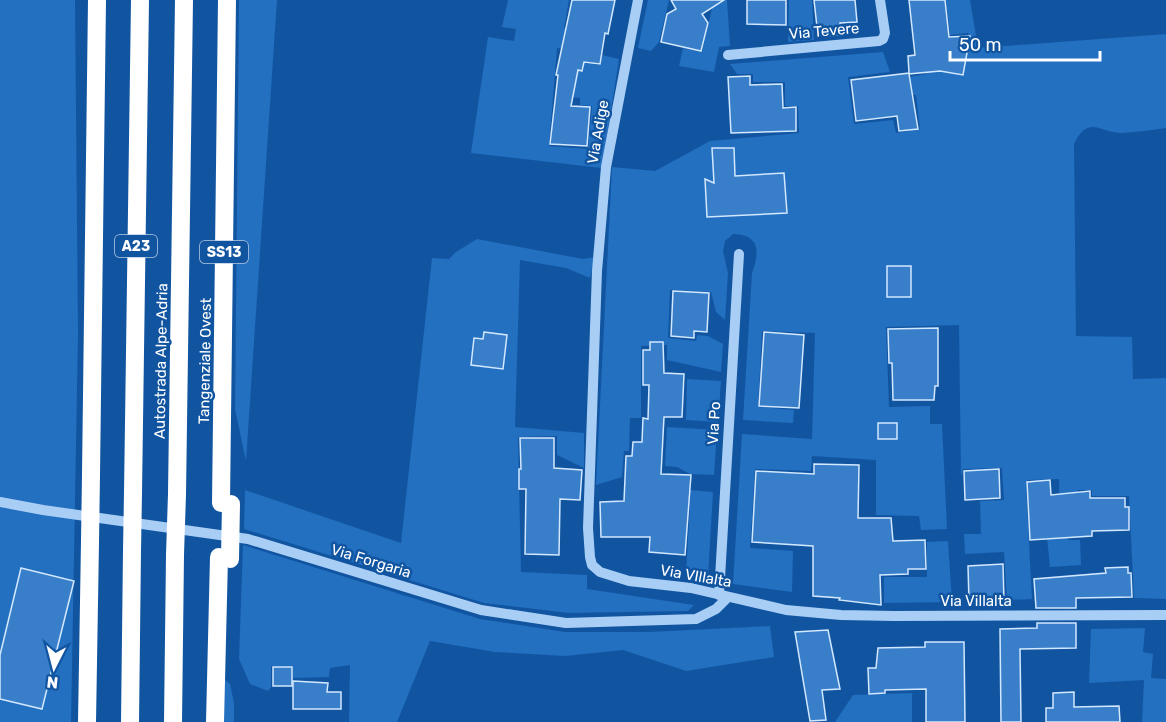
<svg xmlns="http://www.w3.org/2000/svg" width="1166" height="722" viewBox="0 0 1166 722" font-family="Rubik,sans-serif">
  <rect width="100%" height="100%" fill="#1155a1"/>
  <g fill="#236fc0">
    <path d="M0 0H75L78 333 71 722H0Z"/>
    <path d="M239 0H277L246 461 235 409Z"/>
    <path d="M508 0H569L564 28 594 33 591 52 557 48 549 146 588 149 592 106 580 105V98L572 97 575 79H577L578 71 583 72 584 63 600 65 602 55 619 59 602 168 471 153 488 37 514 41 516 29 502 27Z"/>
    <path d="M648 0H669L659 42 651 51 638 48Z"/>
    <path d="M714 0H727L730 46 719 47 714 72 679 66 683 48 702 52Z"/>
    <path d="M789 0H812L814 40 788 42Z"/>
    <path d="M946 0H970L978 48 1166 34V128C1152 130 1137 132 1123 133 1101 134 1089 113 1074 144L1076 336 1132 337 1133 379 1166 378V599L1134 598 1129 496H1092V490H1077L1078 520 1067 521 1068 540H1080L1081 565 1050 567 1047 538H1060L1059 479 1028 480 1026 485 1032 599 1007 600 1004 552 965 554 964 534H981L980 501 1004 500 1002 468 963 469 961 476 959 325 886 327 889 407 930 406V424H942L947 529 921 530 919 516 876 515V460L812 456 811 471 755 469 750 548 793 551 792 592 733 584 742 434 812 439 815 333 762 331 758 407 794 410 793 423 743 420 752 273C760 251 760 235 733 234L725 241 723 251 728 273 725 320 716 312 711 292 670 290 668 338 696 341 697 335 708 336 723 344 721 372 667 360V345L641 346V418H630L629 451H624L622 477 596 485 612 167 655 171 710 141 799 133 798 106H785V82H753V74H737L730 64 883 52 890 72 848 77 854 124 893 120 896 133 920 129 916 95H909V77L926 74 924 52 971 48 968 33 950 35Z"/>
    <path d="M477 239 583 259 595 257 590 278 566 268 520 260 515 427 584 433V468L557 455V436L518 437 521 572 587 575V589L694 605 688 611 568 613 484 603 244 529 245 490 401 543 432 258 449 259 456 252Z"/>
    <path d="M687 379 721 381 718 422 686 420Z"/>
    <path d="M667 427 717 430 714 475 690 474 677 467 665 466Z"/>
    <path d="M677 489 713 492 708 578 686 574 690 505 668 503Z"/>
    <path d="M948 541 952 602 884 603V577H927V542Z"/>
    <path d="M243 545 480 619 565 632H649L770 626 774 657 686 671 623 650 565 656 495 652 430 641 397 722H349L350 665 330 668 329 677 293 678V667L271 666V687L268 691 250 684 239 659Z"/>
    <path d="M1145 628 1143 652 1153 654 1151 678 1166 679V722H1142L1144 680 1089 683 1091 629Z"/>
    <path d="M224 679 230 684 234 703V722H224Z"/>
    <path d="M912 693V722H835L853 695Z"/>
  </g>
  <g fill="#397ec8" stroke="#d2e8fe" stroke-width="1.5">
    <path d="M572 0H615L608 34 605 33 600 64 584 62 582 71 578 70 571 106 590 107 587 146 550 144 558 75H556Z"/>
    <path d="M671 0H724L702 14 708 23 701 51 661 42 667 14 676 9Z"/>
    <path d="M747 0H786V25L747 24Z"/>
    <path d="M814 0H855L857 22 840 23 841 35 818 36Z"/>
    <path d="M909 0H945L949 37 970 36 963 75 940 71 909 74 918 129 899 131 897 116 856 121 851 80 909 73 908 56 915 55Z"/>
    <path d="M750 76V85L782 84 783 108 796 107V131L731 133 728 77Z"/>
    <path d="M712 148H734L735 176 784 173 787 213 707 217 705 179 714 183Z"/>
    <rect x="887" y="266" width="24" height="31"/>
    <path d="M673 291 709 293 707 332 694 331V338L671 336Z"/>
    <path d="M938 328V386H935L934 400H893L892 363H889L888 329Z"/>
    <path d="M484 332 507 335 503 369 471 365 474 338 483 339Z"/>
    <path d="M764 332 804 335 799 408 759 406Z"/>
    <path d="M650 342H663L664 373 684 374 682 417H664L661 474 691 475 685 555 649 552 650 537H601L600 502 624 501 626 456H632L633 442H642L643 418 648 419 649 385H643V350H650Z"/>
    <rect x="878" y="423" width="19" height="16"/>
    <path d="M520 438H554V468L582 470 580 500 560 499 559 555 525 554 526 489H519V469H521Z"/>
    <path d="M814 464 859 465 858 518H891L893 541 925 540 926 569H908V574L880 575 881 605 839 600 840 598 813 596V546L752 542 756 471 814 474Z"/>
    <path d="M999 469 1000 498 965 500 964 471Z"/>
    <path d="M1050 480 1051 495 1090 491V498H1125V507H1129V530L1092 531V536L1030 540 1027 482Z"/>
    <path d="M1003 564 1004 601 969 602 968 566Z"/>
    <path d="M1128 567V573H1131L1132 597 1076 598V608H1036L1034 579 1106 573 1105 568Z"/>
    <path d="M21 568 74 581 42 709 0 699V655Z"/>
    <path d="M1037 623H1076V648L1020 649 1021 722H1001L1000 629 1037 628Z"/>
    <path d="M828 630 840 689 822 690 826 720 810 721 795 632Z"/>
    <path d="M925 642H964L965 722H926V689L885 690V693L869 694 868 668H876L878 648 925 647Z"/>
    <rect x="273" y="667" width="19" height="19"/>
    <path d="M293 681 328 683 327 692H341V709H293Z"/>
    <path d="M1074 692V707L1119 706 1120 722H1046V708H1053V693Z"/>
  </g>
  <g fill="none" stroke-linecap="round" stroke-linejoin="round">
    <g stroke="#a9cef5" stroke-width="10">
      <path d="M638 0 606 167 597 271 588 528 590 557 592 565 600 572 629 581 691 588 786 610 841 615 894 616 1166 615"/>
      <path d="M728 55 879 41 883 39 885 33 880 0"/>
      <path d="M0 502 43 510 248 539 481 610 566 623 696 619 716 609 728 597"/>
      <path d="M719 595 739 254"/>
    </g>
    <g stroke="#fff" stroke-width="18">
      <path d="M91 475 97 0"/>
      <path d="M133 493 140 0"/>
      <path d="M177 494 184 0"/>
      <path d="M221 503 227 0"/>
      <path d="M87 722 90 542"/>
      <path d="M130 722 132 551"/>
      <path d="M173 722 175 555"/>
      <path d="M215 722 219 557"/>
    </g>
    <g stroke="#fff" stroke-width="18">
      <path d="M90 542 91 475"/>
      <path d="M132 551 133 493"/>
      <path d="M175 555 177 494"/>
      <path d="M230 559 231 504"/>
    </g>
  </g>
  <g text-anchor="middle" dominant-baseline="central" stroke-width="5" stroke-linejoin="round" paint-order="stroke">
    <g fill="#1155a1" stroke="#b8cce3" stroke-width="1.5">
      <rect x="115" y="235" width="42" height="22" rx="4.5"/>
      <rect x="200" y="241" width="48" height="22" rx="4.5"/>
    </g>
    <g font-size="14" font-weight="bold" fill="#fff">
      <text x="136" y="246">A23</text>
      <text x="224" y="252">SS13</text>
    </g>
    <g font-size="15" fill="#fff" stroke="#1155a1">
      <text transform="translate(824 31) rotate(-5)">Via Tevere</text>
      <text transform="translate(598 132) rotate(-80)">Via Adige</text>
      <text transform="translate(161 361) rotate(-89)">Autostrada Alpe-Adria</text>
      <text transform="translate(205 361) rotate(-89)">Tangenziale Ovest</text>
      <text transform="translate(714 423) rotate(-87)">Via Po</text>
      <text transform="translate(371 561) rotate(17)">Via Forgaria</text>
      <text transform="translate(696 576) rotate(10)">Via VIllalta</text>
      <text x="976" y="601">Via Villalta</text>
    </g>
  </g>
  <g transform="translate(54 668) rotate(186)" stroke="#1155a1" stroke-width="4.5" paint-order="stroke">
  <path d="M0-4.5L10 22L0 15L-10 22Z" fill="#ffffff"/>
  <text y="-9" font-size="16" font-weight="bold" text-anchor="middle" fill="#ffffff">N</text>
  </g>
  <path d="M950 51v9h150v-9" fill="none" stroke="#ffffff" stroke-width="3"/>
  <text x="959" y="51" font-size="18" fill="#ffffff" stroke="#1155a1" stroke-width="4.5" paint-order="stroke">50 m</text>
</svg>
